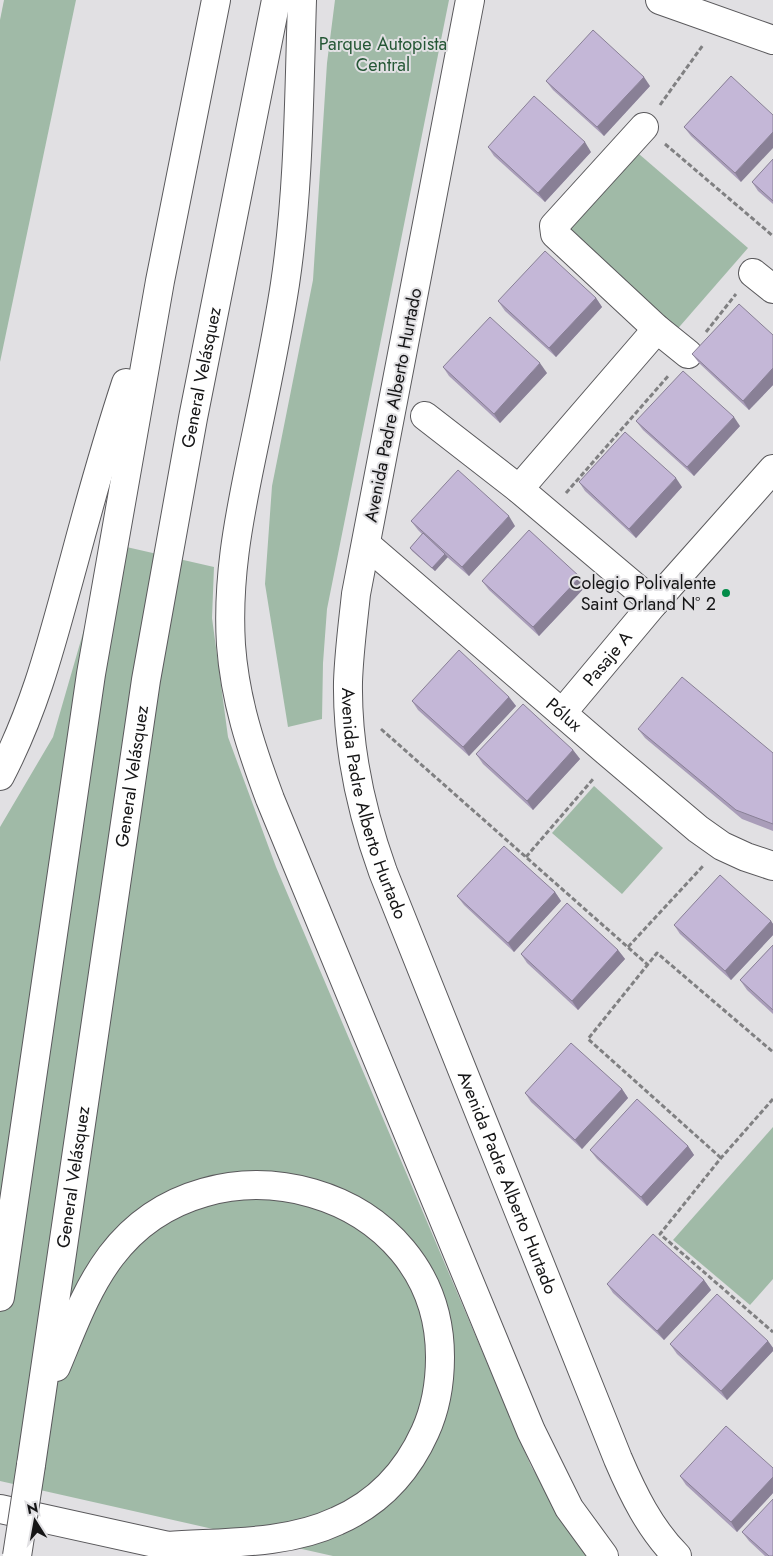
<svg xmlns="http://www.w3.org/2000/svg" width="773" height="1556" viewBox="0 0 773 1556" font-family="Jost,sans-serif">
  <rect width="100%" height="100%" fill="#e1e0e3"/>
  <g fill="#a0baa7">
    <path d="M4 0H76L0 362V20Z"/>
    <path d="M335 0H449L327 609 323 663 322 719 288 727 265 584 272 486 313 280 327 63Z"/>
    <path d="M632 148 748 248 674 333 560 230Z"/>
    <path d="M109 543 214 567 212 618 228 737 276 867 531 1466 575 1540 588 1556H333L0 1481V827L53 737Z"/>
    <path d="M594 786 663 848 622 894 552 833Z"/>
    <path d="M773 1127V1279L750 1305 673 1240Z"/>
  </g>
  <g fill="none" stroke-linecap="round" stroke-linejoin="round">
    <g stroke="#5a595c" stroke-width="30">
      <g id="minor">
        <path id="s1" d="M470 0 356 594C353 623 349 652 348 682 347 747 361 811 383 872L618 1459C633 1494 650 1529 677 1556"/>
        <path d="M660 0 773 40"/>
        <path d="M644 127 554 226 555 234 657 329 688 354"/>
        <path d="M753 273 773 289"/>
        <path d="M425 416 519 489 654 603"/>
        <path d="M519 489 657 329"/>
        <path id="s2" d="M367 545 613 757 698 829 722 846 746 857 773 866"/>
        <path id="s3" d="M562 713 654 603 773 469"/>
      </g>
    </g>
    <g stroke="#5a595c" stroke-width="30">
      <path id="major" d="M0 1509 191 1551"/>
    </g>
    <g stroke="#5a595c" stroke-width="30">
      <g id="highway">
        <path d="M302 0C299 95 299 190 285 284 276 343 263 402 251 460 238 523 227 581 231 645 235 700 251 748 270 799L531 1431 569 1508 604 1556"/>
        <path d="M0 776C37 705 53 637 74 561 90 501 107 441 126 383"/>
        <path d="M0 1297 91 674 160 281 216 0"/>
        <path d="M56 1367C72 1329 86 1289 111 1256 210 1125 440 1186 440 1357 440 1383 436 1408 425 1432 407 1472 378 1503 337 1521 286 1545 223 1542 168 1546"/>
        <path id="s4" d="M31 1465 146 680 193 418 276 0"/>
      </g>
    </g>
    <g stroke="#808082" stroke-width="3" stroke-dasharray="5 2.5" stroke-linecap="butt">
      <path d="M660 105 703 45"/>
      <path d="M665 144 773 236"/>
      <path d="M706 332 736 294"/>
      <path d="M566 493 669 375"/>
      <path d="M381 729 648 965"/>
      <path d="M526 857 594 778"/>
      <path d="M628 947 703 866"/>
      <path d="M773 1099 721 1158 660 1234 773 1332"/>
      <path d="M721 1158 588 1039 657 953 773 1052"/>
    </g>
    <use href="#minor" stroke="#fff" stroke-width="28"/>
    <use href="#major" stroke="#fff" stroke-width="28"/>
    <use href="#highway" stroke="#fff" stroke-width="28"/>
    <g stroke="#5a595c" stroke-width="30" stroke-linecap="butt">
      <path id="highway-bridge" d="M17 1556 31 1465"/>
    </g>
    <use href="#highway-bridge" stroke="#fff" stroke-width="28"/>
  </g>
  <g fill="#a99db9">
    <path d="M731 76 741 182 691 136 684 127Z"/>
    <path d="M546 81 650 86 604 136 553 90Z"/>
    <path d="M488 147 591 152 545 202 494 156Z"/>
    <path d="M773 159V204L758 191 752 182Z"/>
    <path d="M596 298 602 307 556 357 505 311 498 301Z"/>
    <path d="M773 335V385L749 410 699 363 692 354Z"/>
    <path d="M443 367 547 373 500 423 449 376Z"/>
    <path d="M636 421 740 426 694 476 643 430Z"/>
    <path d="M579 482 682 487 636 538 585 491Z"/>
    <path d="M411 521 515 526 469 576 447 557 435 571 412 551 410 548 422 534 418 530Z"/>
    <path d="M580 577 586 586 539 636 489 590 482 581Z"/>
    <path d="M509 697 516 706 469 756 418 710 412 701Z"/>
    <path d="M638 729 773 753V831L742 819 645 738Z"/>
    <path d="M573 750 580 759 533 810 483 764 476 754Z"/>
    <path d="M555 892 561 901 514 952 464 905 457 896Z"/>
    <path d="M771 921 773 924V935L731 980 680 934 674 925Z"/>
    <path d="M773 945V1014L747 990 740 980Z"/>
    <path d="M618 950 625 959 578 1010 527 963 521 954Z"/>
    <path d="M622 1089 628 1098 582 1149 531 1102 525 1093Z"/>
    <path d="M688 1146 694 1155 647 1206 597 1159 590 1150Z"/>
    <path d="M704 1280 711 1290 664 1340 613 1293 607 1284Z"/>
    <path d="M768 1341 773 1348V1351L727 1400 677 1354 670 1344Z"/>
    <path d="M773 1468V1493L737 1532 686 1485 680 1476Z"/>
    <path d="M742 1532 773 1556H765L749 1541Z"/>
  </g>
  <g fill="#898096">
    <path d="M644 77 650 86 604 136 597 127Z"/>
    <path d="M773 132V148L741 182 735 173Z"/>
    <path d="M585 142 591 152 545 202 538 193Z"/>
    <path d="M596 298 602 307 556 357 549 348Z"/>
    <path d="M540 363 547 373 500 423 494 414Z"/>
    <path d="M773 368V385L749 410 743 401Z"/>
    <path d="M734 417 740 426 694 476 687 467Z"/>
    <path d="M676 478 682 487 636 538 629 529Z"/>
    <path d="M509 516 515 526 469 576 462 567Z"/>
    <path d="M445 554 448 557 435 571 432 568Z"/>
    <path d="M580 577 586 586 539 636 533 627Z"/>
    <path d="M509 697 516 706 469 756 463 747Z"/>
    <path d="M573 750 580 759 533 810 527 801Z"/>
    <path d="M555 892 561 901 514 952 508 943Z"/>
    <path d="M771 921 773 924V935L731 980 725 971Z"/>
    <path d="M618 950 625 959 578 1010 572 1001Z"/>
    <path d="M622 1089 628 1098 582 1149 575 1140Z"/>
    <path d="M688 1146 694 1155 647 1206 641 1197Z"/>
    <path d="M704 1280 711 1290 664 1340 657 1331Z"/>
    <path d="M768 1341 773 1348V1351L727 1400 721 1391Z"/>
    <path d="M773 1477V1493L737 1532 731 1522Z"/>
  </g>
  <g fill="#c4b7d7" stroke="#898096">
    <path d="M593 30 644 77 597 127 546 81Z"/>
    <path d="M731 76 773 115V132L735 173 684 127Z"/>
    <path d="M534 96 585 142 538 193 488 147Z"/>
    <path d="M773 159V201L752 182Z"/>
    <path d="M545 251 596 298 549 348 498 301Z"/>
    <path d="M739 304 773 335V368L743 401 692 354Z"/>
    <path d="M490 317 540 363 494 414 443 367Z"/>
    <path d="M683 371 734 417 687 467 636 421Z"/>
    <path d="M625 432 676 478 629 529 579 482Z"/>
    <path d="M458 470 509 516 462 567 411 521Z"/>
    <path d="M529 530 580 577 533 627 482 581Z"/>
    <path d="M423 533 445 554 432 568 410 548Z"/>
    <path d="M459 650 509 697 463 747 412 701Z"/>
    <path d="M682 677 773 753V824L736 810 638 729Z"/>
    <path d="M523 704 573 750 527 801 476 754Z"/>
    <path d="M504 846 555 892 508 943 457 896Z"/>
    <path d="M720 875 771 921 725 971 674 925Z"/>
    <path d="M567 903 618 950 572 1001 521 954Z"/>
    <path d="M773 945V1010L740 980Z"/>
    <path d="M571 1043 622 1089 575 1140 525 1093Z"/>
    <path d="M637 1099 688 1146 641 1197 590 1150Z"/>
    <path d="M653 1234 704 1280 657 1331 607 1284Z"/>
    <path d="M717 1294 768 1341 721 1391 670 1344Z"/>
    <path d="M726 1426 773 1468V1477L731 1522 680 1476Z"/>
    <path d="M773 1499V1556H769L742 1532Z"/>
  </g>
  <circle fill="#038c49" stroke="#e1e0e3" stroke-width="2" cx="726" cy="593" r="5"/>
  <g text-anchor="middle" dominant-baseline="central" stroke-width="4" stroke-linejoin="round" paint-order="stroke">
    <g font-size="18" fill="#255736" stroke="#e1e0e3">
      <text x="383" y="44">Parque Autopista<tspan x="383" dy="21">Central</tspan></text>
    </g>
    <g font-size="18" fill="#151516" stroke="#e1e0e3">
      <text stroke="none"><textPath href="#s4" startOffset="1101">General Velásquez</textPath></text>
      <text transform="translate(393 405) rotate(-79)">Avenida Padre Alberto Hurtado</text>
      <text stroke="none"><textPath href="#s3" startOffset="71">Pasaje A</textPath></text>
      <text stroke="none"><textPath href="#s2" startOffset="260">Pólux</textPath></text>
      <text stroke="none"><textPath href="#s4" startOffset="696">General Velásquez</textPath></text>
      <text stroke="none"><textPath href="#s1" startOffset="818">Avenida Padre Alberto Hurtado</textPath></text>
      <text stroke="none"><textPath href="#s4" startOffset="291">General Velásquez</textPath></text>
      <text stroke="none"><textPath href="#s1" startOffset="1222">Avenida Padre Alberto Hurtado</textPath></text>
    </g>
    <g font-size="18" fill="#151516" stroke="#e1e0e3" text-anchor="end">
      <text x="716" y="583">Colegio Polivalente<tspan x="716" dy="21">Saint Orland Nº 2</tspan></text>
    </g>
  </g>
  <g transform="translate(35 1521) rotate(349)" stroke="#e1e0e3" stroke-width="4" paint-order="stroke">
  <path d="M0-4L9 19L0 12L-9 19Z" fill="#151516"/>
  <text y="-8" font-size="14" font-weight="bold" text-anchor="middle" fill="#151516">N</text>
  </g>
</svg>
